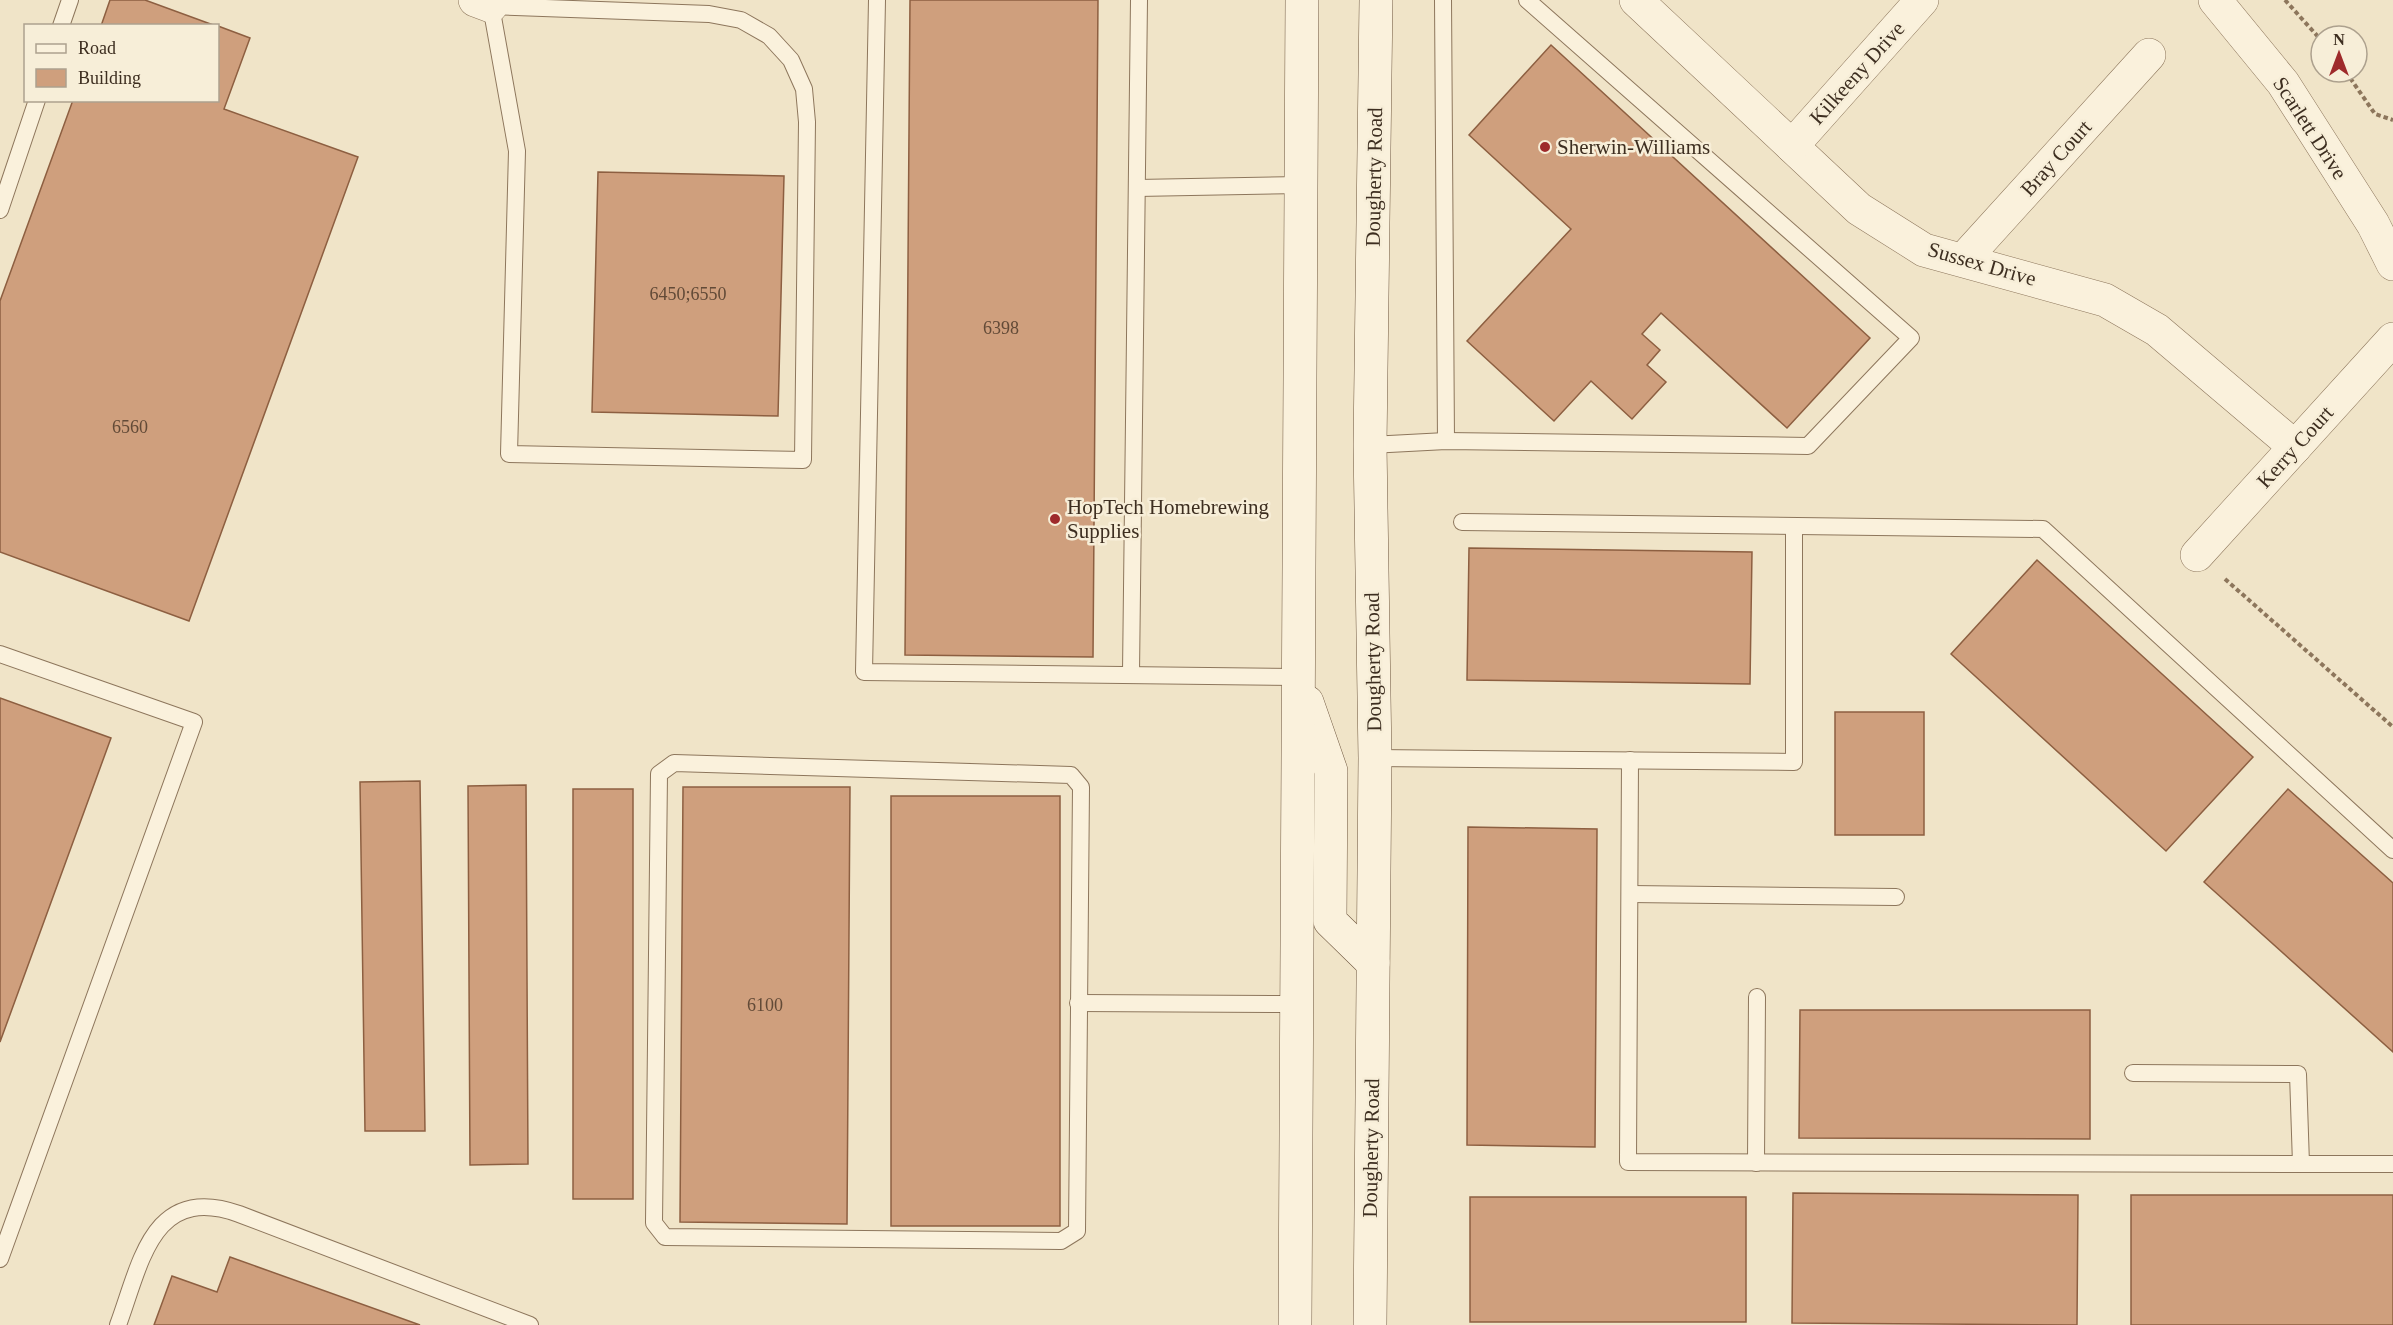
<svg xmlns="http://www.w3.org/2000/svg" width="2393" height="1325" viewBox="0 0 2393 1325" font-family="Georgia,serif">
  <rect width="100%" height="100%" fill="#f0e4c8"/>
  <g fill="#cf9f7d" stroke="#8d5f41" stroke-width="1.5">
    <path d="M110 0H145L216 26H101Z"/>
    <path d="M910 0H1098L1093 657 905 655Z"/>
    <path d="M218 26 250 38 224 109 358 157 189 621 0 552V301L73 100H218Z"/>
    <path d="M1551 45 1870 338 1787 428 1661 313 1642 334 1660 350 1647 365 1666 382 1632 419 1591 381 1554 421 1467 341 1571 229 1469 135Z"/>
    <path d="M598 172 784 176 778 416 592 412Z"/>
    <path d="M1469 548 1752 552 1750 684 1467 680Z"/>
    <path d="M2037 560 2253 757 2166 851 1951 654Z"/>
    <path d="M0 698 111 738 0 1042Z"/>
    <rect x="1835" y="712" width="89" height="123"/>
    <path d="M420 781 425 1131H365L360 782Z"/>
    <path d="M526 785 528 1164 470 1165 468 786Z"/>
    <path d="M683 787H850L847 1224 680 1222Z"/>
    <rect x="573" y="789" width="60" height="410"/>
    <path d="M2288 789 2393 883V1052L2204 882Z"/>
    <rect x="891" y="796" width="169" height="430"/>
    <path d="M1468 827 1597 829 1595 1147 1467 1145Z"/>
    <path d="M1800 1010H2090V1139L1799 1138Z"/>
    <path d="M1793 1193 2078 1195 2077 1325 1792 1323Z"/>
    <rect x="2131" y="1195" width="262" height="130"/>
    <rect x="1470" y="1197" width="276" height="125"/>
    <path d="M230 1257 420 1325H154L172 1276 217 1292Z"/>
  </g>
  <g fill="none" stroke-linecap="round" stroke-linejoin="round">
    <g stroke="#8d765c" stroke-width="18">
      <g id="service">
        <path d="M877 0 864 672 1298 677"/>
        <path d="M1443 0 1446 441"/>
        <path d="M491 6 709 14 741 20 769 36 791 60 804 89 807 122 803 460 509 454 517 151Z"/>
        <path d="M61 26 70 0"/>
        <path d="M1137 188 1301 185"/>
        <path d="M0 210 37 100"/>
        <path d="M1370 445 1446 441 1808 446 1911 338 1527 0"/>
        <path d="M1462 522 2043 529 2393 850"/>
        <path d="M0 654 194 722 0 1259"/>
        <path d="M1131 673 1139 0"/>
        <path d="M1375 758 1794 762V526"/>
        <path d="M1630 760 1628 1162 2301 1164 2298 1074 2133 1073"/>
        <path d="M674 763 1071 775 1081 787 1077 1231 1061 1241 665 1237 654 1223 659 774Z"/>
        <path d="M1630 894 1896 897"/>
        <path d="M1078 1003 1297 1004"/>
        <path d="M1756 1163 1757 997"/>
        <path d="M2301 1164H2393"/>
        <path d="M118 1325C141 1263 152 1183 239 1214L530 1325"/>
      </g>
    </g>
    <g stroke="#8d765c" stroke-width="34">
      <g id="minor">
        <path d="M475 0 491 6"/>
        <path d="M1636 0 1859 209 1924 250 2105 300 2157 330 2295 447"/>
        <path d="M2215 0 2283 83 2373 224 2393 264"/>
        <path d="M1792 146 1922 0"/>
        <path d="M1963 260 2149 55"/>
        <path d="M2197 555 2393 339"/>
      </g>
    </g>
    <g stroke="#6f573f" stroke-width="34">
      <g id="secondary">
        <path d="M1307 702 1331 771 1330 921 1373 963"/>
        <path d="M1295 1325 1302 0"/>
        <path d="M1370 1325 1375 758 1370 445 1376 0"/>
      </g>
    </g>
    <g stroke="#8d765c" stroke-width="4" stroke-dasharray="4.5 3" stroke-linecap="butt">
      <path d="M2285 0 2321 40"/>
      <path d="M2346 72 2375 114 2393 120"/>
      <path d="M2225 579 2393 727"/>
    </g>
    <use href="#service" stroke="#faf1dc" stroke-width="16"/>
    <use href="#minor" stroke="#faf1dc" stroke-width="33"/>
    <use href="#secondary" stroke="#faf1dc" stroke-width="33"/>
  </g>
  <g fill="#9e2a2b" stroke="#f7eed8" stroke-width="2">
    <circle cx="1545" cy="147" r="6"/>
    <circle cx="1055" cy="519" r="6"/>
  </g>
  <g text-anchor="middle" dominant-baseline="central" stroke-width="5" stroke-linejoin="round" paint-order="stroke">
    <g font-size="18" fill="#624a37">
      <text x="688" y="294">6450;6550</text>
      <text x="1001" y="328">6398</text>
      <text x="130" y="427">6560</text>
      <text x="765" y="1005">6100</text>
    </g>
    <g font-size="21" fill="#3d2e20" stroke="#f7eed8">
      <text transform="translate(1857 73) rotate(-48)">Kilkeeny Drive</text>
      <text transform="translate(2310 128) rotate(57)">Scarlett Drive</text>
      <text transform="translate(2056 158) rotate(-48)">Bray Court</text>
      <text transform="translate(1374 177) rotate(-89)">Dougherty Road</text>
      <text transform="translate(1982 264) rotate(16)">Sussex Drive</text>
      <text transform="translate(2295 447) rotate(-48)">Kerry Court</text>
      <text transform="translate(1373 662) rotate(-91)">Dougherty Road</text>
      <text transform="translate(1371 1148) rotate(-89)">Dougherty Road</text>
    </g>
    <g font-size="21" fill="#3d2e20" stroke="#f7eed8" text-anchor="start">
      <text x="1557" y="147">Sherwin-Williams</text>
      <text x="1067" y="507">HopTech Homebrewing<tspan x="1067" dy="24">Supplies</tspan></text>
    </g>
  </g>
  <rect x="24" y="24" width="195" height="78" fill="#f7eed8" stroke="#ada18e" stroke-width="1.5"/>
  <rect x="36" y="44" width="30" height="9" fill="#faf1dc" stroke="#ada18e" stroke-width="1.5"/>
  <text x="78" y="54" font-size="18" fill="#3d2e20">Road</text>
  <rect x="36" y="69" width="30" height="18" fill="#cf9f7d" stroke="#ada18e" stroke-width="1.5"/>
  <text x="78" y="84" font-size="18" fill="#3d2e20">Building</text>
  <g transform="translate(2339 54)"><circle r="28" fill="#f7eed8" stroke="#ada18e" stroke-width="1.5"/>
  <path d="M0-4.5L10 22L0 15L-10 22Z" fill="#9e2a2b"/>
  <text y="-9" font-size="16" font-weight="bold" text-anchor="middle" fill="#3d2e20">N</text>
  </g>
</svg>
